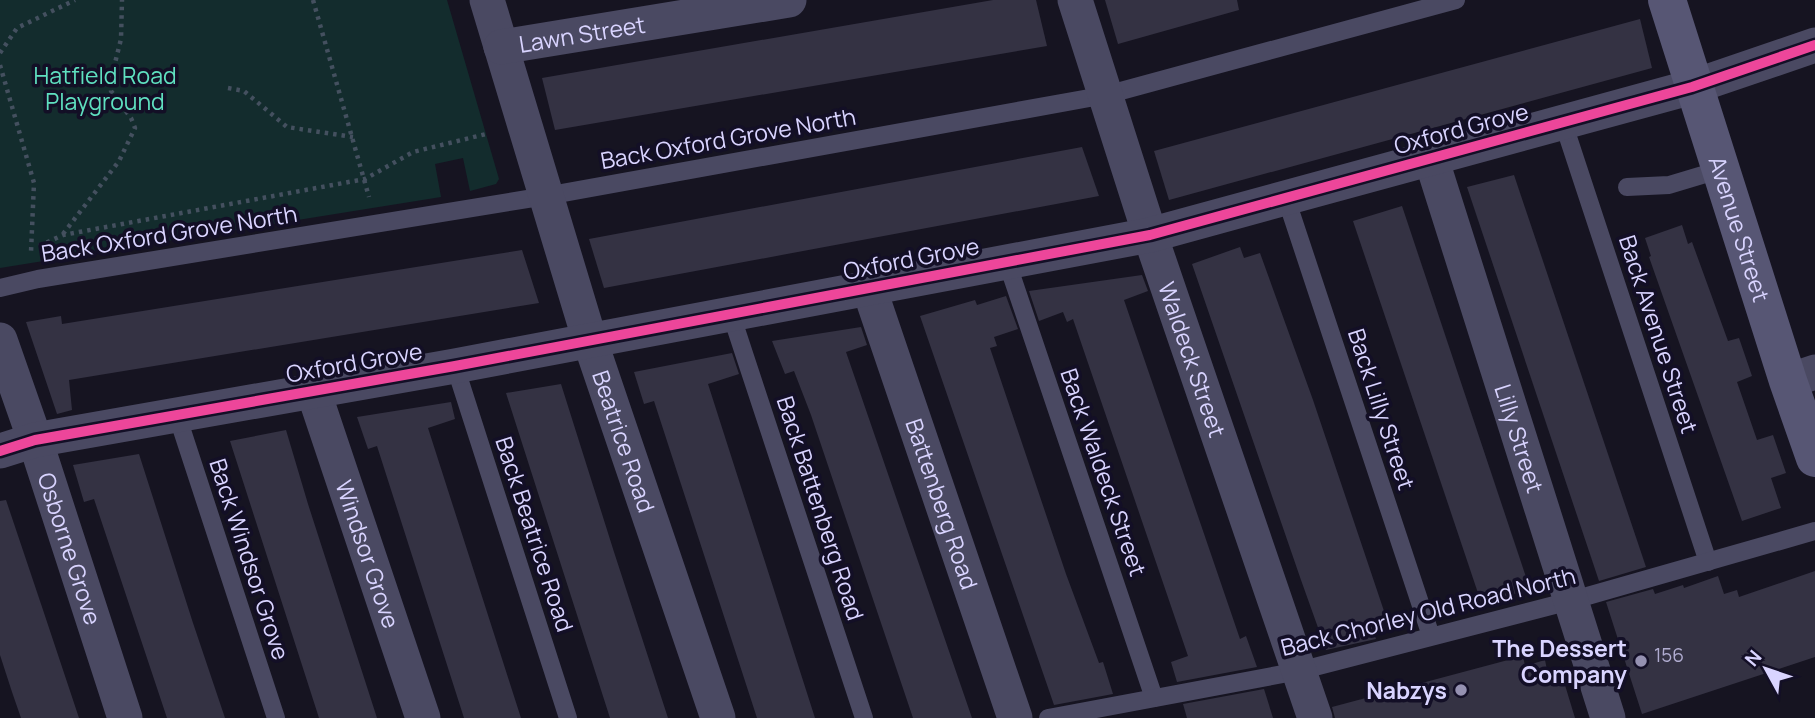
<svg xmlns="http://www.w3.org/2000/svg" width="1815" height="718" viewBox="0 0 1815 718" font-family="Manrope,sans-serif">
  <rect width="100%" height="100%" fill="#161421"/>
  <path fill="#132c2d" d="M0 0H447L499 179 496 184 470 191 463 158 435 164 441 197 0 268Z"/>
  <g fill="#343243">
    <path d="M993 0H1036L1047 46 555 130 542 78Z"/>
    <path d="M1105 0H1237L1239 10 1118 44Z"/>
    <path d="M1640 19 1652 68 1169 200 1154 151Z"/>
    <path d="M1082 147 1099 196 604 288 589 239Z"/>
    <path d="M1514 175 1646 567 1599 581 1467 187Z"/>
    <path d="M1402 206 1530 589 1482 605 1353 221Z"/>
    <path d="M1682 225 1688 244 1692 242 1728 341 1739 338 1752 376 1737 382 1757 440 1773 435 1786 473 1771 478 1781 508 1742 521 1649 257 1651 256 1645 238Z"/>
    <path d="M1240 247 1244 258 1260 253 1313 400 1386 617 1370 623 1376 639 1326 650 1301 580 1192 264Z"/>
    <path d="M522 250 539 303 69 380 72 410 57 414 26 322 61 316 62 324Z"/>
    <path d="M1142 275 1148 291 1124 300 1240 639 1246 636 1257 667 1177 682 1171 662 1188 656 1073 319 1067 322 1063 312 1039 321 1029 291Z"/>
    <path d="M1006 296 1018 329 994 337 997 346 990 348 1066 574 1099 663 1103 662 1113 694 1054 705 920 316 975 300 977 305Z"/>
    <path d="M861 327 867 345 846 352 972 718H913L811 415 794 371 785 374 772 341Z"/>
    <path d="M732 353 739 374 708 384 815 718H757L654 401 644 404 634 372Z"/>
    <path d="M561 384 614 552 668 718H610L506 393Z"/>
    <path d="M451 402 455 419 428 428 521 718H464L377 446 368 449 357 417Z"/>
    <path d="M286 430 308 504 377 718H319L230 441Z"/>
    <path d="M139 454 193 623 225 718H167L94 499 84 502 73 465Z"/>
    <path d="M6 500 41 604 79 718H21L12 692 0 655V501Z"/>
    <path d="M1815 571V657L1642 714 1606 602 1653 589 1655 594 1683 585 1684 588 1718 576 1724 594 1737 590 1739 597Z"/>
    <path d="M1523 656 1525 666 1545 660 1548 675 1561 672 1575 718H1335L1332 707Z"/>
    <path d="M1264 689 1273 718H1187L1183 704Z"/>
  </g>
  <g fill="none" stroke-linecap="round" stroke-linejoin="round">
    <g stroke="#44505f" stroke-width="4.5" stroke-dasharray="3.5 5" stroke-linecap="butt">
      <path d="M313 0 369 197"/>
      <path d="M0 53 17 28 75 0"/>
      <path d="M0 65 34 183 31 252"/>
      <path d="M228 88 244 91 287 127 353 137"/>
      <path d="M63 234 119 161 135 128 131 118 111 91V79L121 39 122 0"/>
      <path d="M39 246 63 235 365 179 413 152 486 134"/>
    </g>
    <g stroke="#4a4962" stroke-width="18">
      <path d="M1563 122 1708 562"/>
      <path d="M1627 187 1669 185 1719 170"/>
      <path d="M1286 198 1431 636"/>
      <path d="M1007 262 1154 698"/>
      <path d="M0 288 38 279 546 196 1106 95 1456 0"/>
      <path d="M731 314 864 718"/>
      <path d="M455 366 568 718"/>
      <path d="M177 415 276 718"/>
      <path d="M1048 718 1299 671 1570 601 1815 531"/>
    </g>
    <g stroke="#4a4962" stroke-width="35">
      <path id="s1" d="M487 0 590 341 718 718"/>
      <path id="s2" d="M1075 0 1150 235 1315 718"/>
      <path id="s3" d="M501 47 789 0"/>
      <path id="s4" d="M1431 158 1608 718"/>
      <path id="s5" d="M869 288 1015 718"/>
      <path id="s6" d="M0 340 35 440 125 718"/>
      <path d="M1788 381 1815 372"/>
      <path id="s7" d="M313 390 423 718"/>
      <path d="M0 451 35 440 455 366 1150 235 1692 87 1815 45"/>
    </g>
    <path stroke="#575674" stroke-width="38" id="s8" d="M1667 0 1788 381 1815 458"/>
    <g stroke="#130f26" stroke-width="15">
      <path id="cycleway" d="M0 451 35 440 455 366 1150 235 1692 87 1815 45"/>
    </g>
    <use href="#cycleway" stroke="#ed469a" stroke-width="10"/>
  </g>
  <g fill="#9591b1" stroke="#130f26" stroke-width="2.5">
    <circle cx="1641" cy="661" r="7"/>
    <circle cx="1461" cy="690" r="7"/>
  </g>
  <g text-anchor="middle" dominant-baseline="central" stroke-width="7" stroke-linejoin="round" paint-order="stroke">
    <g font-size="19" fill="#b0acd0">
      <text x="1669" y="655">156</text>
    </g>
    <g font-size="23" fill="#d9d4ff" stroke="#130f26">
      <text stroke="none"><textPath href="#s3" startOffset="82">Lawn Street</textPath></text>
      <text transform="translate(1461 128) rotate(-15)">Oxford Grove</text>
      <text transform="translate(728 138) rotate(-10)">Back Oxford Grove North</text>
      <text stroke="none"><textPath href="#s8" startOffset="240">Avenue Street</textPath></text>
      <text transform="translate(169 233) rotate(-9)">Back Oxford Grove North</text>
      <text transform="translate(911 258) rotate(-11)">Oxford Grove</text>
      <text transform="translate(1659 334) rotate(72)">Back Avenue Street</text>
      <text stroke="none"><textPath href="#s2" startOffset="378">Waldeck Street</textPath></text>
      <text transform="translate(354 362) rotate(-10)">Oxford Grove</text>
      <text transform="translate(1382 409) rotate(72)">Back Lilly Street</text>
      <text stroke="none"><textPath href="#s4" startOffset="294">Lilly Street</textPath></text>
      <text stroke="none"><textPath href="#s1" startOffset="462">Beatrice Road</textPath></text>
      <text transform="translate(1104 472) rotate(71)">Back Waldeck Street</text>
      <text stroke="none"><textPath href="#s5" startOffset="228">Battenberg Road</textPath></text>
      <text transform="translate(821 508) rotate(72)">Back Battenberg Road</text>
      <text transform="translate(535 534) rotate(72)">Back Beatrice Road</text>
      <text stroke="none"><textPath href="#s6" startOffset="220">Osborne Grove</textPath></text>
      <text stroke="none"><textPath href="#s7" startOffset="173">Windsor Grove</textPath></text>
      <text transform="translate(250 559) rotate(72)">Back Windsor Grove</text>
      <text transform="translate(1428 611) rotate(-14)">Back Chorley Old Road North</text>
    </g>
    <g font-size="23" fill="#5fe0c0" stroke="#130f26">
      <text x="105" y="75">Hatfield Road<tspan x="105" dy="26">Playground</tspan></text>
    </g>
    <g font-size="23" font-weight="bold" fill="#d9d4ff" stroke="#130f26" text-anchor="end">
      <text x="1627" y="648">The Dessert<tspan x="1627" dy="26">Company</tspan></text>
      <text x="1447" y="690">Nabzys</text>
    </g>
  </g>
  <g transform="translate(1766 669) rotate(310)" stroke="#130f26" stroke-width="5" paint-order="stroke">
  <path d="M0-5L12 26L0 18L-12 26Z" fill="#d9d4ff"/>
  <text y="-10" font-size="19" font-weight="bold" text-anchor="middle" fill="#d9d4ff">N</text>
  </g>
</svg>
